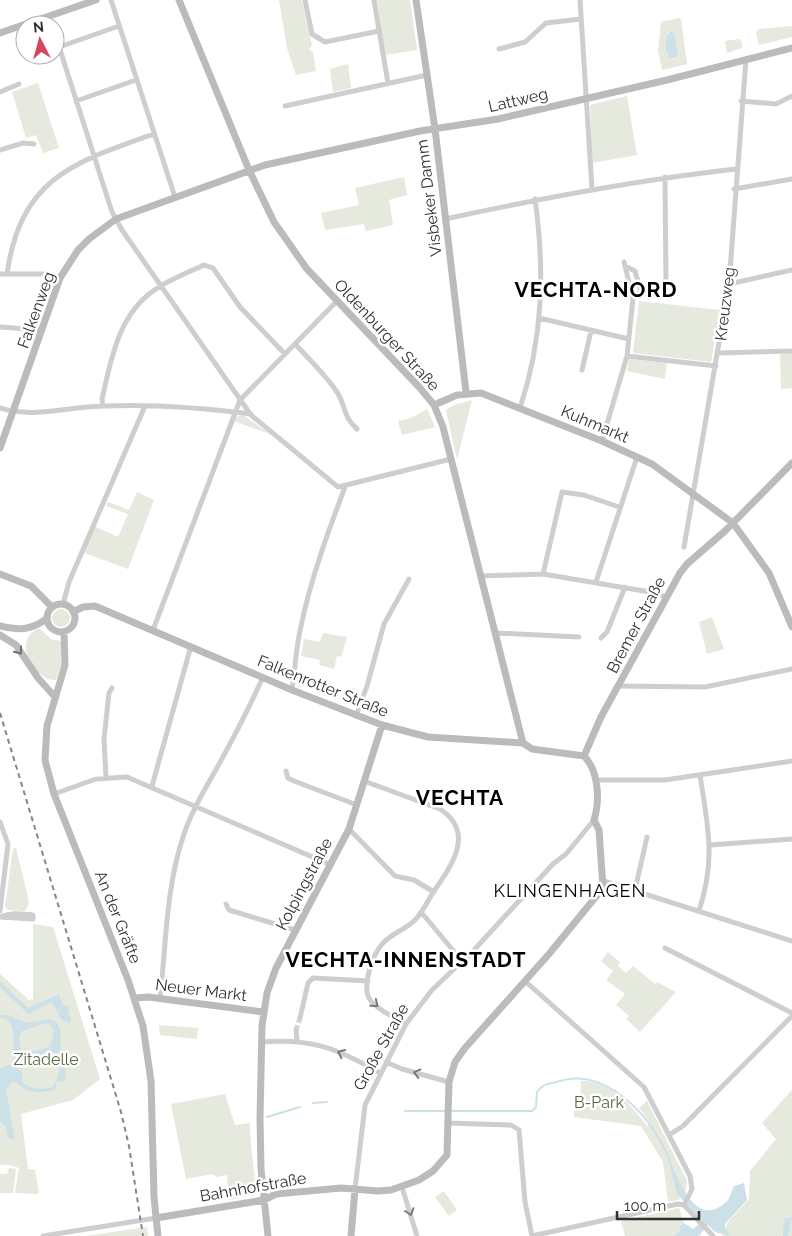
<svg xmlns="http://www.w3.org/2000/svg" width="792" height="1236" font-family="Raleway,sans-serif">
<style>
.green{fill:#e5e9de;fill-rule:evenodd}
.water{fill:#cce0e8;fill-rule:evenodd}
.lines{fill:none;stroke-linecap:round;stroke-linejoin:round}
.stream{stroke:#cce0e8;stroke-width:2}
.street-tunnel{stroke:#d6d6d6;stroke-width:5;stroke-dasharray:5 2.5;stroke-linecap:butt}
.street{stroke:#cecece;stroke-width:5}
.secondary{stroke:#bbb;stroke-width:7}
.rail{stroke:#868686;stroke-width:2;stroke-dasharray:5 4;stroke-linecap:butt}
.oneway{stroke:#6f6f6f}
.oneway2{stroke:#787878}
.labels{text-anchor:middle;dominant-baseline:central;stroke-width:5;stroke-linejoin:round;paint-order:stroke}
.street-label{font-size:16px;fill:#313131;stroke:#fff}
.park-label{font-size:16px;fill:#586942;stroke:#fff}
.neighbourhood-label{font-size:18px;letter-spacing:1px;fill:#000;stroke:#fff}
.district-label{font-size:21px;font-weight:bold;letter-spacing:1px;fill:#000;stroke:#fff}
</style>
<rect width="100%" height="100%" fill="#fff"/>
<path class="green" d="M279,0H302L312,45L309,50L313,52L316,71L296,75L287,48Z
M377,0H410L417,50L385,55Z
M679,18L681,19L687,64L662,70L658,51L661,22ZM668,32L675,36L678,57L671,59L667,56Z
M792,26V37L759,45L756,33L759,29Z
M739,39L742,42V48L727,53L725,41Z
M348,64L351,88L333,92L330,69Z
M38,83L59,148L43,153L36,135L26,138L12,92Z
M627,96L637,155L592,163L590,105Z
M404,177L407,195L389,200L393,225L366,231L364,224L325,230L321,213L359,205L355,188Z
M639,301L720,310L711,362L633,353Z
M792,353V388L781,389L780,354Z
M629,359L667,363L665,379L627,371Z
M472,400L457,460L446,410L454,405Z
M427,409L435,427L402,435L398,421L411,418Z
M243,415L270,434L233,421L238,416Z
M137,492L154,500L128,569L82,552L94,526L118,537L128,514L106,506L108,502L129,510Z
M52 618a9 9 0 1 1 18 0a9 9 0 1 1-18 0Z
M712,617L724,649L707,654L699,622Z
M39,628L51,639L61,641V666L56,680C37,682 9,642 39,628Z
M323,633L347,637L341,657L337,656L334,669L319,665L320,660L301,656L304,639L320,642Z
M16,848L28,897L29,904L25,911L8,910L5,906L13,849Z
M33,924L53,927L100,1079L73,1100L21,1114L28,1169L35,1170L39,1194L15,1193L19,1168L10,1165H0V974L29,1000L33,999Z
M608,952L620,962L618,966L626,973L633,966L655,984L657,982L676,992L640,1032L626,1019L629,1016L616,1005L625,994L606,980L613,971L601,961Z
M159,1025L198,1028L197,1039L160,1035Z
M581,1081C611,1081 630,1104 647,1126L650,1123L639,1108L647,1101L687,1181L685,1196L677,1178V1194L681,1199L668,1202L663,1162L641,1126L574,1117V1106H580Z
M792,1090V1236H722L728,1222L749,1199L750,1171L776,1139L762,1123Z
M225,1094L235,1125L250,1123C250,1145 254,1167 256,1189L253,1194L245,1197L244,1195L240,1198L229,1200L227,1175L217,1177L213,1174L186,1179L171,1104Z
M9,1168L16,1169L13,1193H0V1174H7Z
M444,1191L457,1210L449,1216L435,1197Z
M679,1208L684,1223L680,1226L679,1231L674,1236H625L621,1221Z
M147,1227L148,1236H85Z"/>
<path class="water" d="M671,31L675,36L678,55L677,57L669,59C665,52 664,36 671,31Z
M0,981L28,1008L59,994L63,1005L68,1006L71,1023L61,1019L52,1002L28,1014L0,987Z
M0,1015C11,1015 17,1019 26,1022C36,1025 52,1012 59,1027C62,1034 59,1043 61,1050C64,1062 68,1069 64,1081L56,1082L60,1068L53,1057L35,1059L25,1066L13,1058C14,1046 16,1025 5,1018H0ZM46,1023C58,1028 53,1038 49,1047L25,1053L21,1052L19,1036L22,1031Z
M10,1064L21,1070L23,1083C32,1090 42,1090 53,1087L55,1083L57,1085L54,1090C37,1094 27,1093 14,1081L6,1088L15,1140L8,1138L6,1126L0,1122V1069Z
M674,1170C683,1192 701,1228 728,1200C731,1196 731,1191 734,1186L744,1183L747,1200L725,1224V1228L730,1236L715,1232L708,1225L699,1236H674L679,1231L680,1226L684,1223L693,1229L703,1221L677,1194L671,1171Z
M792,1217L788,1236H783L784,1219Z"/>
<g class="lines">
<path class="stream" d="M313,1103L327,1102
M405,1111H532L536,1107L537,1092C543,1083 551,1084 560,1081C611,1065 663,1129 673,1172
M267,1117L300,1107"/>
<path class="street-tunnel" d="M296,1030L300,1018"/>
<path class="street" d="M111,0L175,197
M305,0L312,34L325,42L379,31
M374,0L388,83
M580,0L592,189
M49,16L52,25
M55,34L112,212L122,230L251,415L338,487L451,459
M59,47L119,26
M499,49L525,42L546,23L581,19
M0,92L19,84
M76,101L136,80
M741,101L776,104L792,96
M285,106L427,75
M0,150L23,143L34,144
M734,189L792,179
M445,219C542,198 637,180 736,169
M625,266L635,271L641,292L633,298
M0,274H43L60,278
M7,274C21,178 72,163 154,134
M729,284L792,270
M663,292L666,285L665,177
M539,318L629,339
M0,327L42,330
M295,344C309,359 325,374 337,392C346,406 343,417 357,429
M719,353L792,351
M627,356L716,366
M582,370L591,331
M103,406L102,399C111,360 118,316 153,291C168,280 187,273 204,265L213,268L240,307L285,354
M0,408C36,419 69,406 106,406C154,404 203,408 251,414
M520,408C543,339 545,271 535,199
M602,441L627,356L633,298L624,262
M684,547L729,284L746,59
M543,574L562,492L584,495L619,507
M481,576L543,574L650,592L666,597
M596,582L637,457
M63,604L69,582L145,406
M153,630L240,400L337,301
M495,633L579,637
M601,638L607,632L625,587
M618,686L705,687L792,669
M292,690C295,669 296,647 301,626C311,578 328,532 345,487
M356,716L367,686L384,624L409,579
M286,771L288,778L294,781L357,805
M106,777L104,739L109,693L112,688
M595,780H665L792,761
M364,781L440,809C477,833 450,868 432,894C427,903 422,913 415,920C406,929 393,933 384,942C373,953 360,988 371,1001C379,1011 395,1018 406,1024
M152,786L191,646
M54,794L96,779L127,777L331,865
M0,822L8,844L0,911
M349,829L395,876L414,880L434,892
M710,845L792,839
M604,881L792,941
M635,890L647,837
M226,904L229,910L295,930
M699,911C716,859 708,828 700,775
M421,912L462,961
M0,917C11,912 21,914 33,915V919L0,917
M665,948L792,1013
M525,981L644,1087L690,1176L692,1189L684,1205
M160,999C166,945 166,888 183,837C191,812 205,789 218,766C234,737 249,708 263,677
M300,1018L308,983L313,978L368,981
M296,1030L297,1041
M261,1042C311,1038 337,1048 380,1073
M386,1062L402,1069L449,1082
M447,1123L511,1125L519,1130L525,1202L532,1236
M669,1135L683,1126L792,1016
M402,1187L417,1236
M355,1189L365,1105L406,1024L432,990L474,950L553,864L566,854L594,820
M684,1205L713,1236
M43,1236L156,1218
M532,1236L678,1204L684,1205"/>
<path class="secondary" d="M179,0L249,170L274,222L307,269L420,388L434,405L443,427L523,743
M416,0L435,129L466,392
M0,33L96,0
M434,405L457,395L481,393L602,441L652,464L733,523L769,573L792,627
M0,448L60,278L78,250L89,239L116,219L265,165L420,131L498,119L667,80L792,48
M0,574L31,586L52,607
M47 618a14 14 0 1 1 28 0a14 14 0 1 1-28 0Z
M73,612L83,607L95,606L292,690L382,725L428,737L523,743L532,749L584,756C599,771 600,801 594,820L599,830L603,888L549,954L465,1048L455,1062L449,1082L447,1155L433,1171L419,1180L391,1190L378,1191L341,1188L276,1194L264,1200L156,1218
M0,626C18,630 30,631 46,619
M64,632L65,665L47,726L45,760L54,794L128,980L143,1026L151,1081L154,1197L158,1236
M0,635L16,645L38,678L55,697
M584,756L601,717L680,573L687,564L725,531L792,463
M135,998L148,997L263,1012
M268,1236L261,1169L260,1118L262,1026L267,993L276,968L349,829L382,725
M351,1236L355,1189"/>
<path class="rail" d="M0,713L121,1112L129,1146L143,1236"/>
</g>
<defs><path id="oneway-chevron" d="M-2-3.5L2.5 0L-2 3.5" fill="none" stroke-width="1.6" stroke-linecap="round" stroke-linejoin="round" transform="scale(1.25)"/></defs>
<use class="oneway" href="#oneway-chevron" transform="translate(19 651) rotate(52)"/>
<g class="oneway2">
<use href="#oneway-chevron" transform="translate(375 1004) rotate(40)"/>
<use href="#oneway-chevron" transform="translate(341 1053) rotate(-155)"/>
<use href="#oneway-chevron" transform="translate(417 1073) rotate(-165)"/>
<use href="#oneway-chevron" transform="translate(410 1212) rotate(72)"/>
</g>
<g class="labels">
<g class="street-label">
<text transform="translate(518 100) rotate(-13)">Lattweg</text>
<text transform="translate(429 198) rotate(-97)">Visbeker Damm</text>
<text transform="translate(725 304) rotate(-83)">Kreuzweg</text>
<text transform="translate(36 310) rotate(-70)">Falkenweg</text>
<text transform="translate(387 335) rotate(47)">Oldenburger Straße</text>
<text transform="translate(595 424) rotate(23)">Kuhmarkt</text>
<text transform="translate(636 625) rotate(-62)">Bremer Straße</text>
<text transform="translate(323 686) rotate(22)">Falkenrotter Straße</text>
<text transform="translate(304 884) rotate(-62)">Kolpingstraße</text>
<text transform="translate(118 917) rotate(68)">An der Gräfte</text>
<text transform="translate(201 990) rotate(7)">Neuer Markt</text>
<text transform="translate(381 1047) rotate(-61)">Große Straße</text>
<text transform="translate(253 1187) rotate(-10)">Bahnhofstraße</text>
</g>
<g class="park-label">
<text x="46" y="1059">Zitadelle</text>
<text x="599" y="1102">B-Park</text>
</g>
<g class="neighbourhood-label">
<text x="570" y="890">KLINGENHAGEN</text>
</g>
<g class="district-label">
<text x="596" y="289">VECHTA-NORD</text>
<text x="460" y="797">VECHTA</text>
<text x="406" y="959">VECHTA-INNENSTADT</text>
</g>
</g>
<g transform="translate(40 40) rotate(354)"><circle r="24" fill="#ffffff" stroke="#adadad"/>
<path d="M0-4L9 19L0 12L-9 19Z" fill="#d6455c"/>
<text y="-8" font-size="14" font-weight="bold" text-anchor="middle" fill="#313131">N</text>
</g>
<path d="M617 1211v8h82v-8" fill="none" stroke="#313131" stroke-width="2.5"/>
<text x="624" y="1211" font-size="15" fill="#313131" stroke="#ffffff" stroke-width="4" paint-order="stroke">100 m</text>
</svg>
